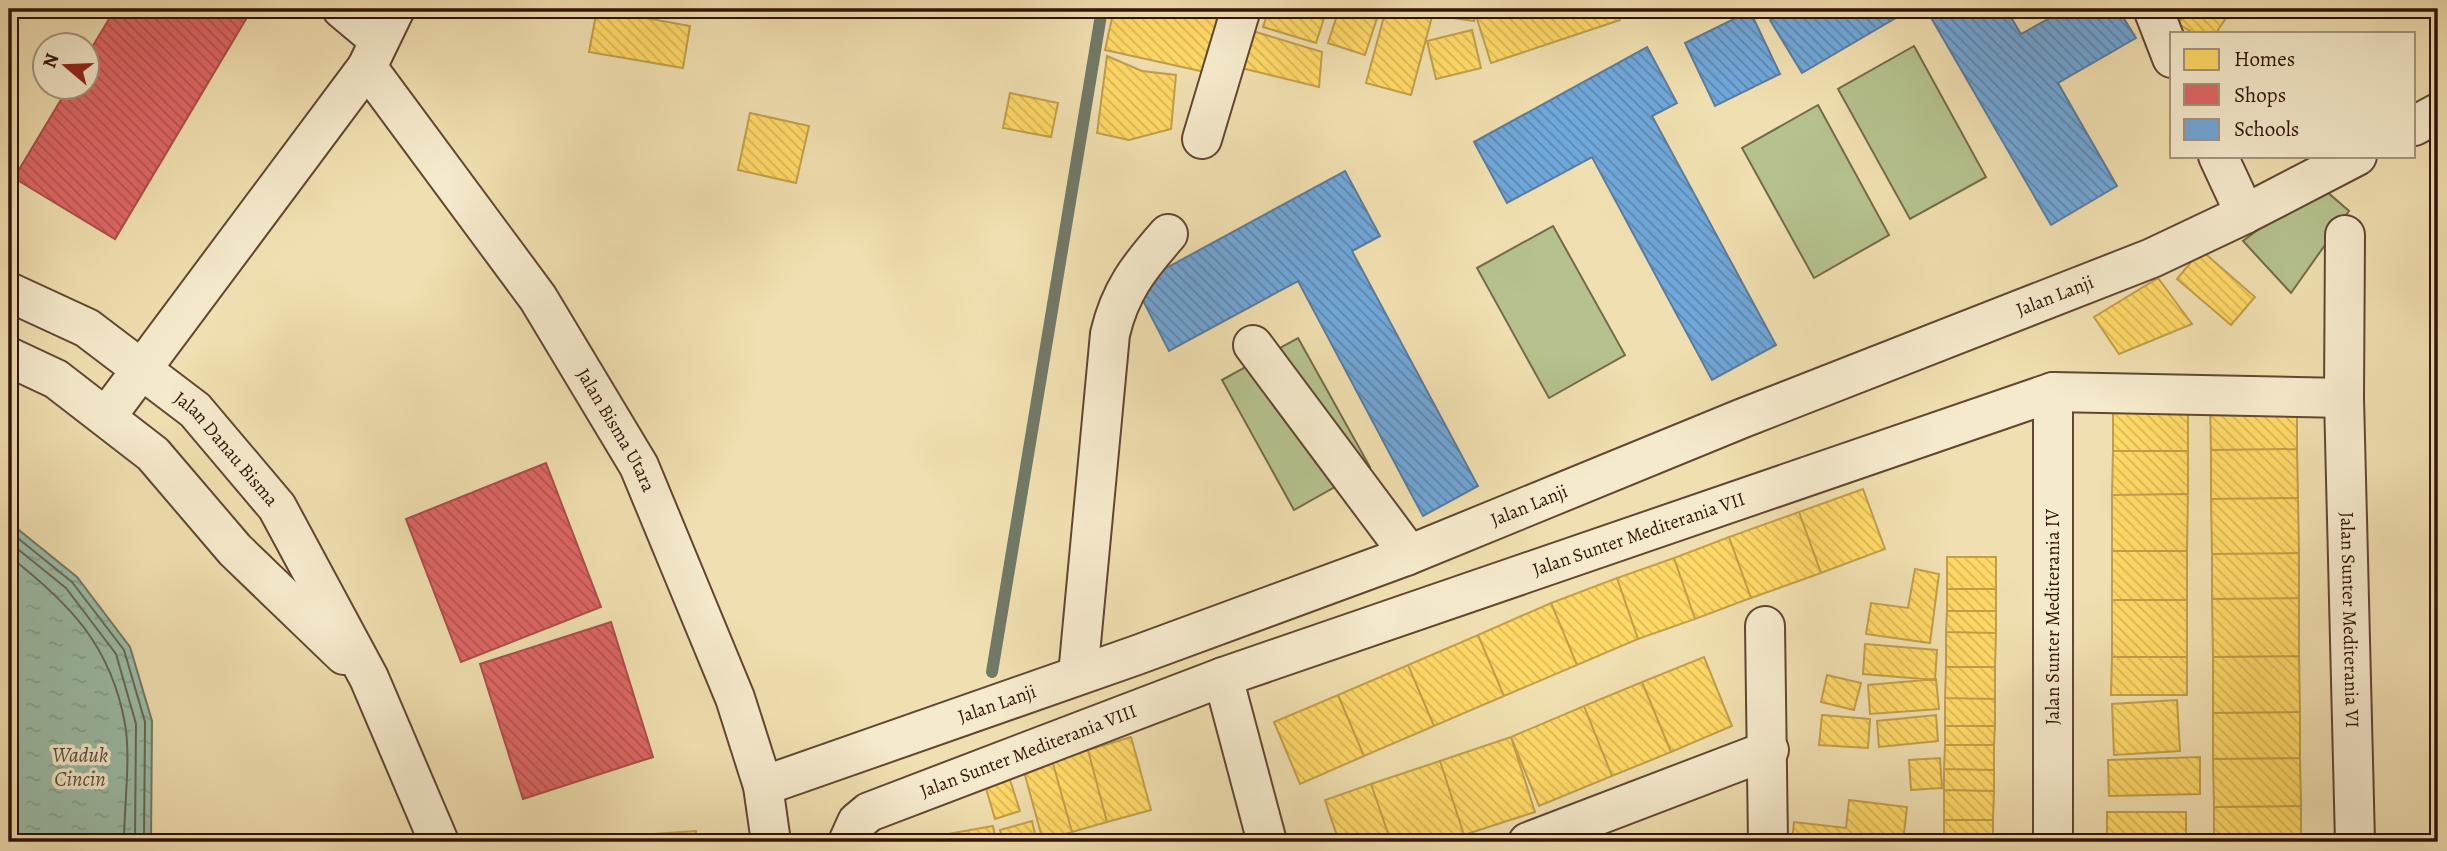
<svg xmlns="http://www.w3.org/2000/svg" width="2447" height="851" font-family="Alegreya,serif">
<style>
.grass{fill:#b5c28e;stroke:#746a4b;stroke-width:2}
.water{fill:url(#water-ripples);stroke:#717967;stroke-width:2}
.homes{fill:url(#homes-back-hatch);stroke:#c29e4a;stroke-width:2}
.shops{fill:url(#shops-back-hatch);stroke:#ac4d4a;stroke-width:2}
.schools{fill:url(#schools-back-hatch);stroke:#5d7b9c;stroke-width:2}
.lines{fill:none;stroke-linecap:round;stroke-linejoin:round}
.shore{stroke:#666858;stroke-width:2}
.stream{stroke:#717967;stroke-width:12}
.minor-casing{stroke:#624632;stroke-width:42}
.minor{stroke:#f5eacc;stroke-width:38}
.labels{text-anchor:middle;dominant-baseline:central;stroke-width:7;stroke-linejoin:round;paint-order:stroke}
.street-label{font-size:19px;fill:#321308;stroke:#f5eacc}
.water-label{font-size:21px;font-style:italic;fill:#574e40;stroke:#f5eacc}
</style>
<defs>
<pattern id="water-ripples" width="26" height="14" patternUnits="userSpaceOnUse" patternTransform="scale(1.75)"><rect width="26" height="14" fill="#9bbda7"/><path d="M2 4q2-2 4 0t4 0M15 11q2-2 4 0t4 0" fill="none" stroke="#86a28e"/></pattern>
<pattern id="homes-back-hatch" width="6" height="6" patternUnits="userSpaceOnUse" patternTransform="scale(1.75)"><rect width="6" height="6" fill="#ffd966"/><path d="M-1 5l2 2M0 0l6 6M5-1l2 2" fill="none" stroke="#dbb957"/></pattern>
<pattern id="shops-back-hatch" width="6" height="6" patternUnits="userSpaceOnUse" patternTransform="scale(1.75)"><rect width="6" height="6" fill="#e06666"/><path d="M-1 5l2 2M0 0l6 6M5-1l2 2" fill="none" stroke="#b65352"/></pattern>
<pattern id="schools-back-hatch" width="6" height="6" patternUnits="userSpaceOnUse" patternTransform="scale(1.75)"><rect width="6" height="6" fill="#6fa8dc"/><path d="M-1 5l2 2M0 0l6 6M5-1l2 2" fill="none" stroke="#5c88b0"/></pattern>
</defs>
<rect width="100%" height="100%" fill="#f0dfb0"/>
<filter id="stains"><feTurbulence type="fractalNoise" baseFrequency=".00286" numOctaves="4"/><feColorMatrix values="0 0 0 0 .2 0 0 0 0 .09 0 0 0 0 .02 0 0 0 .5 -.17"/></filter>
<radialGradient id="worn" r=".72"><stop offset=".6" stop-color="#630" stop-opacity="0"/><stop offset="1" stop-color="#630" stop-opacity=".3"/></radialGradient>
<path class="grass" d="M1914,46L1986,177L1910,219L1838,89Z
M1818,105L1889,235L1814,278L1742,148Z
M2318,184L2349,211L2291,293L2243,241Z
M1553,226L1625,355L1549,398L1477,268Z
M1298,338L1370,467L1294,510L1222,380Z"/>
<path class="water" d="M9,522L77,577L130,647L152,721L151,842H9Z"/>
<path class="homes" d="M597,9L690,26L683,68L589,52Z
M1114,9H1195L1218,14L1205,72L1105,50Z
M1269,9H1327L1316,43L1263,27Z
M1339,9H1380L1365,55L1328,43Z
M1386,9H1434L1411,95L1366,83Z
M1447,9H1476L1474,21L1446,17Z
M1497,9H1617L1620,20L1491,63L1476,16Z
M2188,9H2232L2216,33H2194L2178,24Z
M1472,30L1481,68L1436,79L1427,41Z
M1256,32L1322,52L1319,87L1233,66L1246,36Z
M1107,56L1142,71L1176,75L1171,129L1129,140L1097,133Z
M1010,93L1058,103L1051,137L1003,128Z
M750,113L809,126L796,183L738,170Z
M2201,250L2255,297L2231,325L2177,279Z
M2158,278L2192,324L2119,354L2094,317Z
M2113,399H2188V451H2113Z
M2297,400V449L2211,450L2210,402Z
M2297,449L2298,498L2211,499V450Z
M2113,451H2188V494L2112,495Z
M1863,489L1885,549L1821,573L1799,512Z
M2188,494L2187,551H2112V495Z
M2298,498L2299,553L2212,554L2211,499Z
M1799,512L1821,573L1751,598L1729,537Z
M1729,537L1751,598L1695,619L1674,558Z
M2112,551H2187V600H2112Z
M2299,553V598L2212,599V554Z
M1947,557H1996V589H1947Z
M1674,558L1695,619L1638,639L1617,578Z
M1915,569L1939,574L1930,643L1866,634L1871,603L1908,608Z
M1617,578L1638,639L1577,665L1551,603Z
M1947,589H1996V611H1947Z
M2299,598V656L2213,657L2212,599Z
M2112,600H2187V657H2112Z
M1551,603L1577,665L1504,696L1478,635Z
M1947,611H1996V633L1946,632Z
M1946,632L1996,633L1995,667H1946Z
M1478,635L1504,696L1434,726L1408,665Z
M1865,644L1937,650L1935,680L1863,674Z
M2299,656L2300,712L2213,713V657Z
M1704,657L1732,726L1671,752L1642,682Z
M2112,657H2187V695H2111Z
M1408,665L1434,726L1364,756L1338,695Z
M1946,667H1995V699L1945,698Z
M1827,675L1861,683L1854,710L1821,702Z
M1936,679L1939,709L1870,714L1868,685Z
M1642,682L1671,752L1612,776L1584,706Z
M1338,695L1364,756L1300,784L1274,722Z
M1945,698L1995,699V726H1945Z
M2177,700L2180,751L2114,755L2112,704Z
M1584,706L1612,776L1539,806L1511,737Z
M2300,712V758L2213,759V713Z
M1822,715L1870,719L1868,748L1819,745Z
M1936,715L1938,741L1879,747L1877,721Z
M1945,726H1995L1994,745H1945Z
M1131,737L1151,810L1107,822L1088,750Z
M1511,737L1535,812L1464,835L1440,761Z
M1945,745H1994V770L1944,769Z
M1088,750L1107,822L1072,832L1052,760Z
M2200,757V794L2109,796L2108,760Z
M1940,758L1942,788L1911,790L1909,760Z
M2300,758L2301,806L2214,807L2213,759Z
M1052,760L1072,832L1043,841L1023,768Z
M1440,761L1464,835L1443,842H1391L1371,784Z
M1944,769L1994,770V791L1944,790Z
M1009,777L1020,811L995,819L985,785Z
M1371,784L1391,842H1339L1325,800Z
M1944,790L1994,791L1993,820H1944Z
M1849,800L1907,807L1903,842H1792L1794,822L1846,828Z
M2301,806V842H2214V807Z
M2107,812H2186V842H2107Z
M1944,820H1993V842H1944Z
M1032,821L1037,842H1003L1000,830Z
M993,826L996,842H914V840Z
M696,831V842H552V841Z"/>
<path class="shops" d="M115,9H252L115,239L14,178L68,88H88V54Z
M546,463L601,607L461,662L406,519Z
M611,622L653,757L523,799L480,664Z"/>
<path class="schools" d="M1789,9H1911L1802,73L1770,20Z
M1926,9H2006L2021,34L2066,9H2118L2136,38L2058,83L2117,186L2051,225Z
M1750,11L1780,74L1715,106L1685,43Z
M1647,47L1677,103L1652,116L1776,345L1712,380L1592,157L1507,203L1474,142Z
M1345,171L1380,236L1352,251L1478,486L1423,516L1298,281L1169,351L1135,285Z"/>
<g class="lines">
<path class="shore" d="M9,531L72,582L124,650L145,722L144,842
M9,542L66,588L116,654L136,724L135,842
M9,556C69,603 111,645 125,724C131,757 124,807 124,842"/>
<path class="stream" d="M992,672L1102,9"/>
<defs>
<g id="minor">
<path d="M342,9L379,40"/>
<path d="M2153,9L2172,58"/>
<path id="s1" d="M367,67L538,298L639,466L735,698L763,786L771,842"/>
<path d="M2414,126L2438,113"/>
<path d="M1202,139L1241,9"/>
<path d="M2218,156L2245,214"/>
<path id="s2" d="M2345,235L2344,398L2355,842"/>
<path id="s3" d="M9,292L87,328L195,410L277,507L369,678L439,842"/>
<path d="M1253,345L1400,542L1406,556"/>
<path d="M9,357L56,379L153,454L235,550L344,655"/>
<path d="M2053,392V842"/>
<path d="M106,417L367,67L395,9"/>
<path d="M1765,626L1768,842"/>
<path d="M1078,675L1110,334C1120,291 1139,267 1168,234"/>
<path d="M1223,677L1267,842"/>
<path id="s4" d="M763,786L1137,655L1406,556L1743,418L2152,258L2245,214L2357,156"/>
<path id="s5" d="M848,842L857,822L869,812L1223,677L2053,392L2344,398"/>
<path d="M1528,842L1769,750"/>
</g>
</defs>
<use href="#minor" class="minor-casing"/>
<use href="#minor" class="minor"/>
</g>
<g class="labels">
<g class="street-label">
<text stroke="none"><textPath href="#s4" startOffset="1382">Jalan Lanji</textPath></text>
<text stroke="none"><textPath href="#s1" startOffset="441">Jalan Bisma Utara</textPath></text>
<text stroke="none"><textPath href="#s3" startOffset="271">Jalan Danau Bisma</textPath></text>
<text stroke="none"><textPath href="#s4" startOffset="816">Jalan Lanji</textPath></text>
<text stroke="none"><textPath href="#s5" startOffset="856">Jalan Sunter Mediterania VII</textPath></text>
<text transform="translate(2053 617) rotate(-90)">Jalan Sunter Mediterania IV</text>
<text stroke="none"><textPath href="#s2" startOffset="385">Jalan Sunter Mediterania VI</textPath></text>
<text stroke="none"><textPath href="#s4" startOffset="248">Jalan Lanji</textPath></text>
<text stroke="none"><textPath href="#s5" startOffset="208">Jalan Sunter Mediterania VIII</textPath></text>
</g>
<g class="water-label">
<text x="80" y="755">Waduk<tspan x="80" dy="24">Cincin</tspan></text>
</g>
</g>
<rect width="2447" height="851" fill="none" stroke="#f0dfb0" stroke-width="35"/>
<rect x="10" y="10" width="2426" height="830" fill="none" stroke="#321308" stroke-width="3.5"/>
<rect x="18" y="18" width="2412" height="816" fill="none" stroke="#321308" stroke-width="2"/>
<rect x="2170" y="32" width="245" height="126" fill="#f5eacc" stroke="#a7947e" stroke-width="2"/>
<rect x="2184" y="49" width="35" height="21" fill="#ffd966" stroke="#a7947e" stroke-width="2"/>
<text x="2234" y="66" font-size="21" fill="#321308">Homes</text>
<rect x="2184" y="84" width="35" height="21" fill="#e06666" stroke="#a7947e" stroke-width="2"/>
<text x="2234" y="102" font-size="21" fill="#321308">Shops</text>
<rect x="2184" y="119" width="35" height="21" fill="#6fa8dc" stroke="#a7947e" stroke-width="2"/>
<text x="2234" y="136" font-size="21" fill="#321308">Schools</text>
<g transform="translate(66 66) rotate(289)"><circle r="33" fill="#f5eacc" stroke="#a7947e" stroke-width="2"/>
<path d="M0-5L12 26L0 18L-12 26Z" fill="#8f2418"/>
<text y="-10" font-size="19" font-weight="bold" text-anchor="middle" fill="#321308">N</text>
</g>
<rect width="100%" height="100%" filter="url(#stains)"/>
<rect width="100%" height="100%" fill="url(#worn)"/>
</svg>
